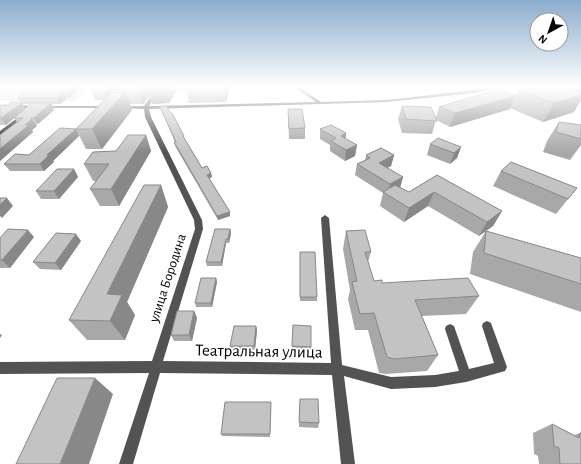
<svg xmlns="http://www.w3.org/2000/svg" width="581" height="464" font-family="'Alegreya Sans',sans-serif">
<style>
.green{fill:#dadada}
.lines{fill:none;stroke-linecap:round;stroke-linejoin:round}
.street{fill:#535353;fill-rule:evenodd}
.secondary{fill:#202020;fill-rule:evenodd}
.wall{fill:#a8a8a8;fill-rule:evenodd}
.shaded-wall{fill:#888}
.building{fill:#c3c3c3;stroke:#888}
.labels{text-anchor:middle;dominant-baseline:central;stroke-width:3.5;stroke-linejoin:round;paint-order:stroke}
.street-label{font-size:14px;fill:#000;stroke:#fff}
.near-street-label{font-size:17px;fill:#000;stroke:#fff}
</style>
<rect width="100%" height="100%" fill="#fff"/>
<path class="green" d="M0,87H89L74,101H0Z"/>
<g class="lines">
<path class="street" d="M157,87H161L149,106L316,102L294,87H299L321,102L387,100L499,87L475,93L387,102L149,109L151,117L202,220L203,229L163,361L331,363L321,218L325,215L329,218L342,365L391,377L435,375L459,371L445,329L446,326L450,324L454,326L455,329L469,369L494,363L482,326L483,323L487,321L491,323L492,326L507,367L505,371L466,382L435,387L391,389L344,376L355,464H341L332,375L160,373L133,464H119L149,373L0,374V362L152,361L195,229L194,220L145,117L144,109L120,108L118,107L120,106H144Z
M40,106H108L110,107L108,108H42L40,107Z"/>
<path class="secondary" d="M0,105L35,106L37,107L35,108L0,107Z
M25,112L28,114L27,115L0,136V131Z"/>
</g>
<path class="wall" d="M32,87H81V88L69,98H67L60,104H52L54,110L38,124H36L37,126L32,130L33,132L0,161V135L17,122L14,118L6,125H0V106L21,103L18,98ZM23,104H31L25,109Z
M94,87H230L226,102L189,103L187,90H177L169,103L152,104L149,96L143,104H130L132,110L102,149H86L76,129L104,100H95L91,90ZM117,89L118,92H115Z
M519,90L580,102L574,112L543,122L510,108Z
M516,96L510,109L450,127L436,120L432,134L402,133L398,119L402,106L436,118L439,107Z
M160,107L185,140L202,168L211,173L212,177L209,178L230,212V216L218,220L175,146L174,142H175Z
M288,109L305,128V139H289Z
M559,122L581,125V145L570,160L543,152L547,141Z
M76,129L79,136L53,161L54,162L44,171H10L4,164L29,155Z
M320,129L346,133V139L357,145L355,156L345,161L330,151V145L320,139Z
M146,135L151,151L119,206H100L90,189L96,181H93L84,164L116,151Z
M430,144L461,147L457,158L450,164L427,155Z
M366,155H394L391,166L387,168L403,177L400,187L409,192L437,175L502,211L493,226L486,231L581,258V312L470,274L473,252L486,231L479,236L428,206L404,222L380,206L383,193L355,175L357,164L365,161Z
M74,169L78,177L59,199H41L36,191Z
M501,171L577,188L556,214L493,186Z
M161,185L168,207L127,302L135,315L125,340H87L69,320Z
M230,229L231,233L229,243H226L222,266H207L206,262Z
M346,231L371,252L368,262L374,281L382,283L479,296L466,314L422,316L438,355L427,371L386,374L379,373L368,330H355L348,299L350,290L343,249Z
M34,237L10,268H0V238Z
M81,241L61,270L40,269L33,262Z
M300,252L317,297V301H300Z
M216,278L217,282L212,307H196L195,303Z
M194,311L197,318L192,341H174L171,335Z
M293,325L311,347V350L292,349Z
M256,326L257,330L255,350L231,349L230,346Z
M271,405L270,437L222,436L221,434Z
M299,405L319,423L318,428L299,427Z
M552,424L574,435L580,433L581,464H539L538,456L534,454L533,433Z"/>
<path class="shaded-wall" d="M72,87H81V88L69,98L66,92Z
M107,87H116L117,89L107,100L104,90Z
M138,87H176L177,90L169,103L152,104L149,96L143,104Z
M224,87H230L226,102Z
M581,88V102H580L574,112L543,122L554,103L574,90Z
M63,92L67,98L60,104L57,98Z
M125,92L132,110L102,149L92,129Z
M516,96L510,109L450,127L455,113Z
M22,103L26,109L6,125L1,118Z
M51,103L54,110L38,124L34,118Z
M32,119L37,126L32,130L33,132L0,161V149Z
M76,129L79,136L53,161L54,162L44,171L40,164L47,155Z
M346,133L345,144L339,146L341,136Z
M146,135L151,151L119,206L111,189Z
M357,145L355,156L345,161L346,150Z
M461,147L457,158L450,164L454,153Z
M394,155L391,166L376,174L379,163Z
M74,169L78,177L59,199L54,191Z
M211,173L212,177L208,179L207,175Z
M403,177L400,188L388,194L390,184Z
M161,185L168,207L127,302L135,315L125,340L110,321L107,294Z
M434,192L428,206L404,222L409,208Z
M7,198L13,206L2,218L0,216V205Z
M502,211L493,226L479,236L487,222Z
M230,212V216L218,220L217,216Z
M230,229L231,233L229,243L228,239Z
M28,230L34,237L10,268L2,260Z
M76,234L81,241L61,270L55,263Z
M226,239V243L222,266L221,262Z
M216,278L217,282L212,307L211,303Z
M194,311L197,318L192,341L189,335Z
M256,326L257,330L255,350L254,346Z
M0,334L2,335L0,338Z
M95,378L113,394L89,464H60Z"/>
<path class="building" d="M32,87H72L66,92H63L57,98H18Z
M94,87H107L104,90H91Z
M529,87H581L574,90L581,92V95L554,103L519,90Z
M498,89L516,96L455,113L439,107Z
M112,92H125L92,129H76Z
M11,102L22,103L1,118H0V106L1,105H8Z
M32,103H51L34,118H31L32,119L25,125H29L0,149V135L23,118H14Z
M166,106L171,113H172L184,136H183L202,168L207,166L211,173L207,175L230,212L217,216L174,142H176L160,107Z
M402,106L431,107L437,121L406,119Z
M288,109H302L305,128L289,129Z
M559,122L581,125V139L556,132Z
M331,125L346,133L341,136L357,145L346,150L331,141L336,138L320,129Z
M60,128L76,129L47,155H49L40,164H4L15,154L29,155Z
M128,135H146L111,189H90L109,164H84L93,152L116,151Z
M438,138L461,147L454,153L430,144Z
M381,148L394,155L379,163L403,177L390,184L357,164L370,158L366,155Z
M511,162L577,188L568,199L501,171Z
M57,169H74L54,191H36Z
M437,175L502,211L487,222L434,192L409,208L383,192L395,185L409,192Z
M144,185H161L107,294L122,295L110,321L69,320Z
M0,198H7L0,205Z
M8,229L28,230L2,260H0V238Z
M215,229H230L228,239H226L221,262H206Z
M365,230L371,252H365L374,281L382,280V283L468,278L479,296L415,300L438,355L394,359L387,357L374,313L360,314L352,282L357,281L346,231Z
M486,231L581,258V284L484,253Z
M56,233L76,234L55,263L33,262Z
M300,252H315L317,297H300Z
M201,278H216L211,303H195Z
M177,311H194L189,335H171Z
M293,325L311,326V347L292,346Z
M234,326H256L254,346H230Z
M57,378H95L60,464H16Z
M300,399H318L319,423L299,422Z
M225,402H271L270,434H221Z
M552,424L579,438L580,433H581V464H560L559,448L554,446Z"/>
<linearGradient id="sky" x2="0" y2="1"><stop stop-color="#8baccc"/><stop offset="0.57" stop-color="#fff"/><stop offset="1" stop-color="#fff" stop-opacity="0"/></linearGradient>
<rect width="581" height="152" fill="url(#sky)"/>
<g class="labels">
<g class="street-label">
<text transform="translate(168 278) rotate(-72)">улица Бородина</text>
</g>
<g class="near-street-label">
<text transform="translate(259 351) rotate(1)">Театральная улица</text>
</g>
</g>
<g transform="translate(549 32) rotate(220)"><circle r="19" fill="#ffffff" stroke="#999999"/>
<path d="M0-3L7 15L0 10L-7 15Z" fill="#000000"/>
<text y="-6" font-size="11" font-weight="bold" text-anchor="middle" fill="#000000">N</text>
</g>
</svg>
